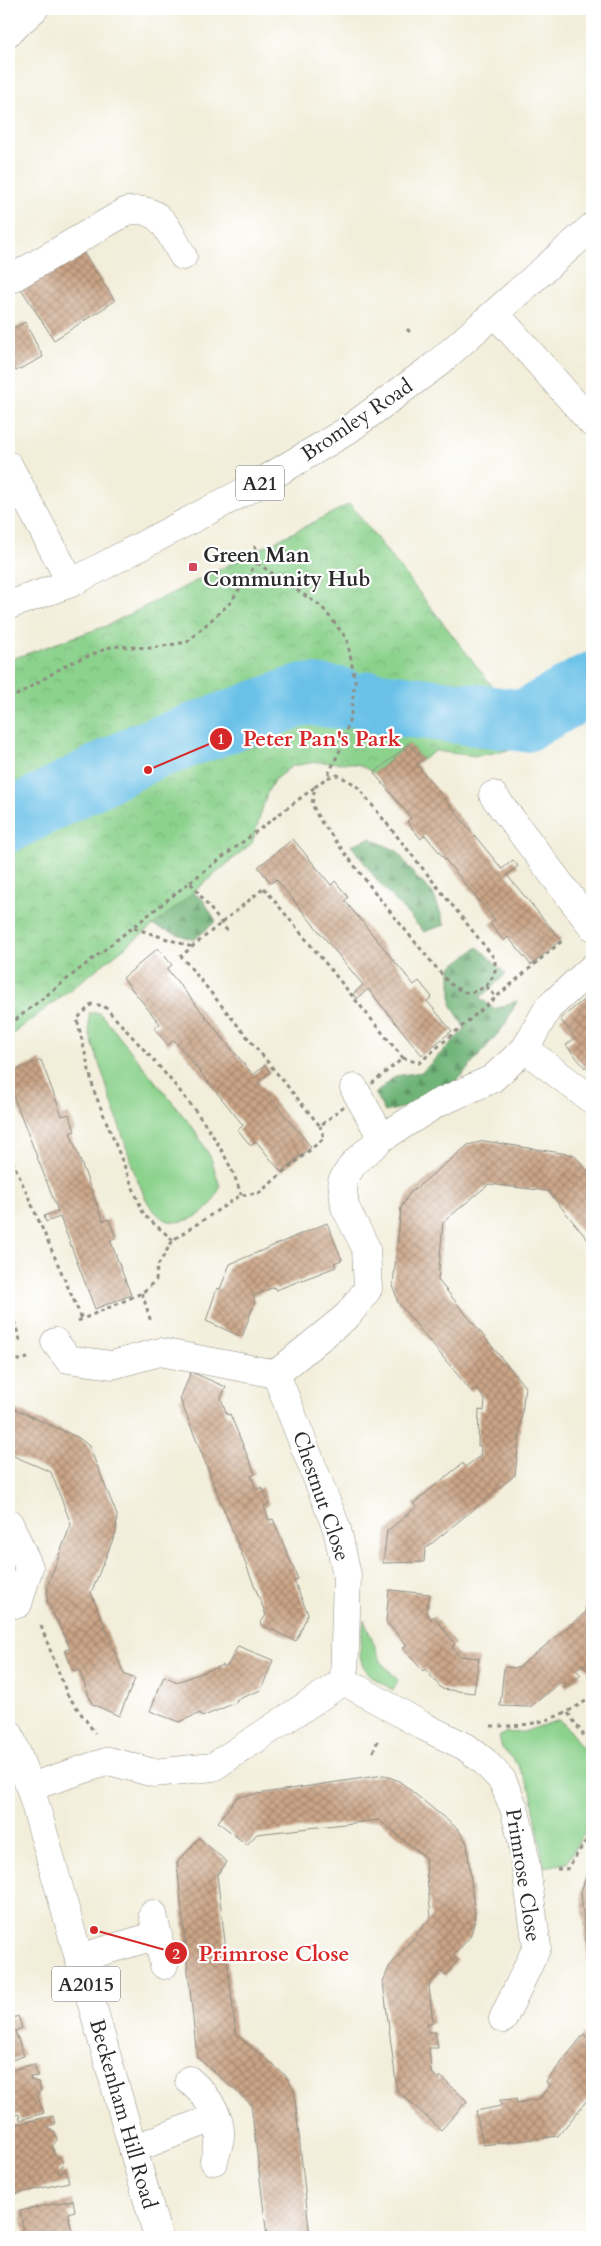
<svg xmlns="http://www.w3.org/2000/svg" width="601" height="2246" font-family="Cardo,serif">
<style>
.green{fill:#8bd28c;stroke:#5b7e5c}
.forest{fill:url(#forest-firs);stroke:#4e7052}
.park{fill:url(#park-crowns);stroke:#5b7e5c}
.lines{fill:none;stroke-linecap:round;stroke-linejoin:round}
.river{stroke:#6bc1e8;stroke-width:62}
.building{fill:url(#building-cross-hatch)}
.minor-casing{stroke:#8e8c82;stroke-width:29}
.major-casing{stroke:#8e8c82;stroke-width:29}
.path{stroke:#8e8c82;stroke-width:3;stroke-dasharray:4 4;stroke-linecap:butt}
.minor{stroke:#fff;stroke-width:28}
.major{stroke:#fff;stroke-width:28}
.poi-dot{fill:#d1495b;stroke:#fff;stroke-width:2}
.labels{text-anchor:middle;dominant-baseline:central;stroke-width:4.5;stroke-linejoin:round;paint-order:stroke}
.shield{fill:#fff;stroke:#6b6b6b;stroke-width:1}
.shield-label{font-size:20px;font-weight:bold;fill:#2b2b2b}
.street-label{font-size:21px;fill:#2b2b2b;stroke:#fff}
.poi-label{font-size:21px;font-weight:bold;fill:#2b2b2b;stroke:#fff;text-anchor:start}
.leader{fill:none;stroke:#d62828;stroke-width:2}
.callout-dot{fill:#d62828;stroke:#fff;stroke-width:2}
.mark-label{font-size:15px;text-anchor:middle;font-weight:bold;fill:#fff}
.callout-label{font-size:22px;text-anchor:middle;font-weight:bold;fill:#d62828;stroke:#fff;stroke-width:4.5;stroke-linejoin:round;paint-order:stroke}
</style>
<defs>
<pattern id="forest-firs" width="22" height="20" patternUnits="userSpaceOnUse" patternTransform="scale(1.25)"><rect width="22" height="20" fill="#70b478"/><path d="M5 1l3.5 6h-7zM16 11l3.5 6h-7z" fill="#5c9363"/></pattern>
<pattern id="park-crowns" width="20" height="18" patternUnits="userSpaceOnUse" patternTransform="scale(1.25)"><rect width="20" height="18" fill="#8bd28c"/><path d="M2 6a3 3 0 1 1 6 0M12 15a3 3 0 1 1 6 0" fill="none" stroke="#78b479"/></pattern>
<pattern id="building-cross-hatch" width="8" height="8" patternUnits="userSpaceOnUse" patternTransform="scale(1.25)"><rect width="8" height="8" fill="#caa486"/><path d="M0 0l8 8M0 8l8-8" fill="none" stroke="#a4866e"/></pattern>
</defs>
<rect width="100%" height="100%" fill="#fff"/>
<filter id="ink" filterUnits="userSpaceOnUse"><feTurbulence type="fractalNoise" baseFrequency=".02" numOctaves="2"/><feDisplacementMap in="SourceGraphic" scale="10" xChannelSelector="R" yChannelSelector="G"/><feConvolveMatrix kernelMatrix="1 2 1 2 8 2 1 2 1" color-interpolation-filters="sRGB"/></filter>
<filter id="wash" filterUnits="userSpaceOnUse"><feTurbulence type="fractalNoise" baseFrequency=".0096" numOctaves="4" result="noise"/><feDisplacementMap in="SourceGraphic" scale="20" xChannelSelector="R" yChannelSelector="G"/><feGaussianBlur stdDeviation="1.12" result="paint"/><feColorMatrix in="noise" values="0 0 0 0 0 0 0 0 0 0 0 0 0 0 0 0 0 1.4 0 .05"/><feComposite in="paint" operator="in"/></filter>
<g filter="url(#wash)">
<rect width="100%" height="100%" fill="#f2eeda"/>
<path class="green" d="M89,1013H100L194,1129L211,1158L220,1187C217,1193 214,1202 209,1207C196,1220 172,1229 157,1214C146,1204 141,1187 135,1174L89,1032Z
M364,1620L382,1663L398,1680L393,1690C354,1668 358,1661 364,1620Z
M559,1720L564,1724L592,1760V1824L580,1839L567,1863L544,1867L531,1791L518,1765L502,1748L499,1737L505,1733L523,1732Z"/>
<path class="forest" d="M370,838L397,851L415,876L433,893L445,925L424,932L380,884L351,845Z
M190,890L203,900L216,921L194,940L149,924Z
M478,947L506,974L480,998L495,1009L517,1001L505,1025L459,1079L417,1104L385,1112L375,1094L395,1076L422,1072L465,1029L451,1004V967Z"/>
<path class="park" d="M350,504L529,733L509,750L476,756L435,751L422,760L409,744L374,773L360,765L349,763L317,762L292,766L274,780L267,793L252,843L164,917L9,1037V660L106,626Z"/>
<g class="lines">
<path class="river" d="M371,702L525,721L592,683
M9,821L145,752L304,694L340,698"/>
</g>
<g id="blocks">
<path class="building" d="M79,246L115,301L54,340L18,284Z
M25,322L43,357L16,371L9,358V331Z
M409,744L422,760L416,764L502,869L513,860L518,866L507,875L561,940L531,965L508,937L504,941L490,924L495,920L425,835L421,839L407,822L411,818L374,773Z
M293,839L331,885L335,881L348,897L345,901L414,985L419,981L432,997L427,1001L452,1031L422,1055L368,989L357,999L353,994L363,985L276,879L271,883L258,867Z
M158,948L172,965L167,969L253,1075L265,1065L270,1072L258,1082L311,1147L281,1172L256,1141L251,1146L238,1130L243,1125L174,1040L168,1045L154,1028L160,1024L123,978Z
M591,994L592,1066L590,1063L585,1068L566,1045L575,1038L560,1019Z
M41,1060L62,1116L69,1114L75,1131L70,1133L103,1221L109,1219L116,1238L110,1240L131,1295L95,1309L60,1217L46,1222L44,1216L58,1211L13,1095L9,1097V1073Z
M484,1141L574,1155L592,1176V1245L548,1191L489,1184L443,1222L438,1280L525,1387L515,1475L425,1549L424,1562L383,1563L387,1531L416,1507L413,1504L438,1483L463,1463L465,1467L480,1456L481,1446H478L479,1410L484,1411L485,1400L476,1388L471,1391L398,1303L393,1285L401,1208L409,1194L468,1145Z
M327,1223L342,1260L334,1263L336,1267L276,1290L274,1287L253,1296L255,1301L242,1337L206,1321L217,1288L220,1289L230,1264Z
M191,1372L226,1387L221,1398L227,1415L230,1414L255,1474L251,1476L256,1490L262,1487L269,1504L264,1506L269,1520L273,1519L298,1579L294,1581L308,1614L296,1641L260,1624L266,1615L180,1399Z
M9,1392L15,1409L79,1438L89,1446L117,1515L116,1532L91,1593L124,1674L135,1679L119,1716L92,1704L79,1669L73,1671L65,1650L70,1648L47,1601L48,1584L71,1524L51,1472L9,1454Z
M591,1553L592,1670L590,1673L583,1664L576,1670L581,1675L566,1688L562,1681L530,1707L500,1706L504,1667L518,1668L585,1613Z
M389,1590L430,1594L426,1612L431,1619L434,1616L455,1644L452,1647L459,1656L479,1658L474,1693L442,1689L425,1669L423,1671L403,1648L407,1645L386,1622Z
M238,1646L273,1660L261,1690L236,1700L237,1702L202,1717L200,1713L179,1722L150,1711L164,1676L177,1682L223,1665L224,1667L228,1665Z
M384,1775L399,1781L458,1829L467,1843L475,1920L470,1937L453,1956L458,1960L445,1976L440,1971L429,1986L433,2023H427L428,2032H435L438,2048H429L431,2072L439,2080L440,2076L467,2101L441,2130L397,2090L383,1982L389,1967L431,1917L425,1857L379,1820L257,1834L247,1845L218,1822L237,1797Z
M199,1838L227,1862L217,1875L236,2034L285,2075L294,2090L310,2237H267L251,2104L197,2057L177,1863Z
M592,1868V1996H591L581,1892L586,1876Z
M9,2013L11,2019L18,2016L22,2028L15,2031L24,2056L9,2061Z
M592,2032V2094L558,2136L483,2145L476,2111L501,2106L500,2100L516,2099L517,2103L539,2099L550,2085L546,2082L584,2034L588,2038Z
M34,2064L38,2076L30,2077L31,2080L38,2082L41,2091L37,2095L44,2113L20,2120L19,2114L9,2117V2071Z
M53,2116L55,2124L48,2126L49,2129L55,2133L57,2140L52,2146L55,2156L62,2160L63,2166L58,2170V2173L66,2171L69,2182L15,2194V2192L9,2193V2126Z
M73,2200L75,2211L68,2213L73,2237H25L20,2211Z"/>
</g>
</g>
<g filter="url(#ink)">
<use href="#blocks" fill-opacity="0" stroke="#8e8c82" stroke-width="1"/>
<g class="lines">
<defs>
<path id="minor" d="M9,32L34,9
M9,280L127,211C162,205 167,230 183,256
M495,313L592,423
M9,466L71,583
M493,795L592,926
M525,1049L548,1008L592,968
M354,1088L382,1138
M55,1342L68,1359L112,1365L160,1352L276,1374
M9,1523L29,1567L18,1604
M344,1681L347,1575L337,1529L276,1374L348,1315L368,1289L366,1248L345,1207L342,1181L354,1163L382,1138L436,1104L492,1079L525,1049L592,1100
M344,1681L425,1727L466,1747L484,1761L502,1780L514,1808L522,1840L537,1947L503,2019
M30,1787L109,1761L154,1773L213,1767L344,1681
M153,1914L164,1965
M79,1958L158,1935
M189,2080C205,2094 222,2114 220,2137C219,2145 216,2153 214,2161
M133,2149L216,2117"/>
<path id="major" d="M9,605L71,583L253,487L345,432L437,364L592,227
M9,1733L30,1787L46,1842L158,2237"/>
</defs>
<use href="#minor" class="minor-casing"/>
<use href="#major" class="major-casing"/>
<path class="path" d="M407,329L412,334
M257,563L322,607L347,639L355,681L351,714L342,746L327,777
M9,700L68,664L113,646L151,648L187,642L231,602L256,563L255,545
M190,882L315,787
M264,888L403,1058L320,1126L181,956Z
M134,928L192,947
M486,986L495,974V959L356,785L338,775L326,778L315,787L312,804L319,819L383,903L448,982C464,994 468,996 486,986L496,997
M9,1025L190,882L229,933
M403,1058L419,1063L563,940
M9,1153L82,1319
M173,1240L144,1215L94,1091L77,1019L92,1004L104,1006C151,1058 222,1128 241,1195
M142,1293L151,1322
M9,1306L20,1340L24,1339
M78,1321L142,1293L156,1280L157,1267L173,1240L241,1195L259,1193L324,1138L320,1126
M9,1362L28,1358
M41,1626L67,1694L95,1733
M568,1713L592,1747
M491,1726C533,1727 557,1720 592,1697
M373,1752L379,1738
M557,1869H567L592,1832"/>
<use href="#minor" class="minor"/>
<use href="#major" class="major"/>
</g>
</g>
<rect class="poi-dot" x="188" y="562" width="10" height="10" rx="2.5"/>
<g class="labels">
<g class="shield">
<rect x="236" y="465.5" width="48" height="35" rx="4"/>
<rect x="52" y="1966.5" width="68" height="35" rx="4"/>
</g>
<g class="shield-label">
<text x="260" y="483">A21</text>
<text x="86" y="1984">A2015</text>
</g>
<g class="street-label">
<text transform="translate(357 420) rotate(-34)">Bromley Road</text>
<text transform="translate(321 1496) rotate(71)">Chestnut Close</text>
<text transform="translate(523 1875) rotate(81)">Primrose Close</text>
<text transform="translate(123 2114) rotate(74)">Beckenham Hill Road</text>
</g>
<g class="poi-label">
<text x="203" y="555">Green Man<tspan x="203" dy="24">Community Hub</tspan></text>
</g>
</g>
<path class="leader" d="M148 770L221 739M94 1930L176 1953"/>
<g class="callout-dot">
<circle cx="148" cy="770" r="5"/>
<circle cx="94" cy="1930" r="5"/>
<circle cx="221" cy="739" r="12"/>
<circle cx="176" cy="1953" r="12"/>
</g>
<g class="mark-label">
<text x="221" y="744">1</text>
<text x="176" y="1959">2</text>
</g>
<g class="callout-label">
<text x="322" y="746">Peter Pan's Park</text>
<text x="274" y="1961">Primrose Close</text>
</g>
<rect width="601" height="2246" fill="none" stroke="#fff" stroke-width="30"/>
</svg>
